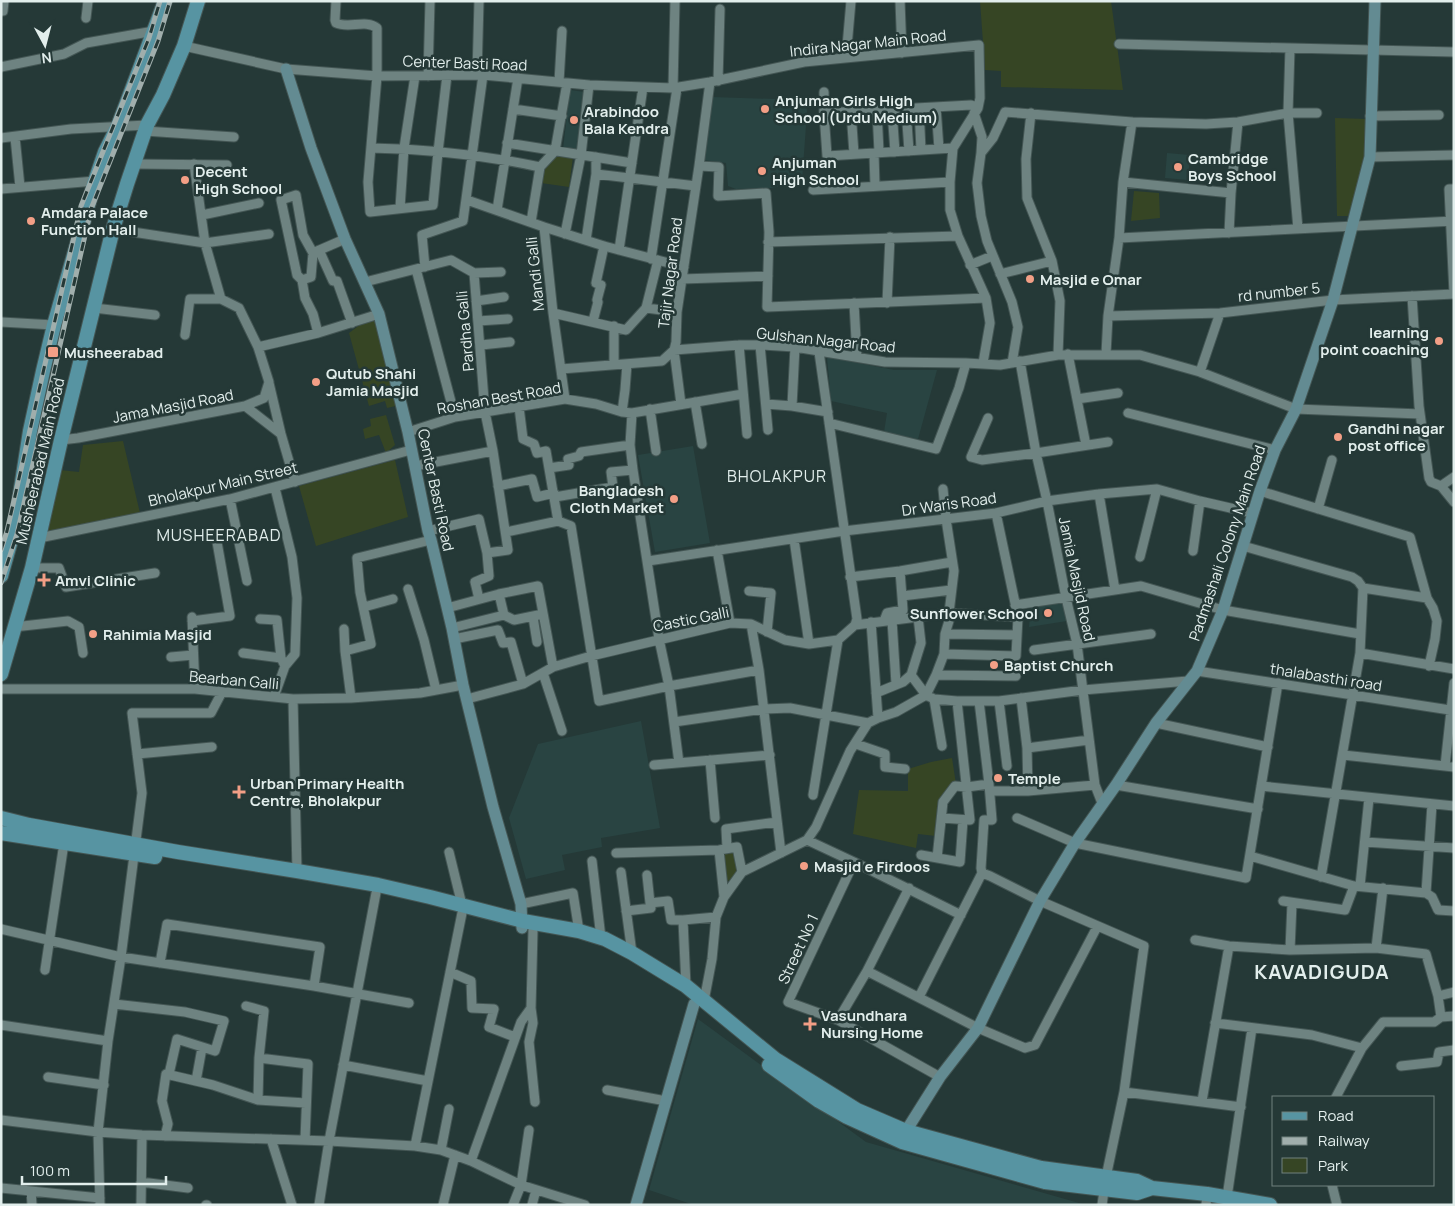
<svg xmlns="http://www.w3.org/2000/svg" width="1455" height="1206" font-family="Manrope,sans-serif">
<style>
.built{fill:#294442}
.green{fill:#364524}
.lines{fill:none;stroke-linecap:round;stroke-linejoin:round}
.street-casing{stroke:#445654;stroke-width:11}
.secondary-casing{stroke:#445654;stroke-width:13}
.primary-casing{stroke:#445654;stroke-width:16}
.street{stroke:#6e8381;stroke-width:9}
.secondary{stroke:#638b92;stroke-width:11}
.primary{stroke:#5794a2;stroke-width:14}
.rail-casing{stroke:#a0aeac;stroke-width:5}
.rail{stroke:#253937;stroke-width:3;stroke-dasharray:9;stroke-linecap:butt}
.poi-dot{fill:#f39f86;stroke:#253937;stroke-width:2}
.labels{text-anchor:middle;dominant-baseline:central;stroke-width:5;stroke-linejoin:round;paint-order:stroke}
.street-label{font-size:15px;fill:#e2eeec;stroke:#253937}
.poi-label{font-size:15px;font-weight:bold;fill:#e2eeec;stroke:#253937;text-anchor:start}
.neighbourhood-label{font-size:16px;letter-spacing:1px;fill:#e2eeec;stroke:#253937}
.district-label{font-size:20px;font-weight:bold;letter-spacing:1px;fill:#e2eeec;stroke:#253937}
</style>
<rect width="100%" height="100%" fill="#253937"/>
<path class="built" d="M570,90L585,92L578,150L563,149Z
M711,97L806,100L807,112L802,181L773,188L736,189L728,186L726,163L703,160Z
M1167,153L1190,155L1188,180L1165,178Z
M827,357L894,370H937L918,439L884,432L887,413L831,401Z
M693,446L710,543L655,552L638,455Z
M1063,600L1067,621L1029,627L1031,605Z
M641,721L660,828L601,838L602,847L562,855L565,870L526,879L509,818L538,744Z
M698,1019L866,1142L1086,1205H694L649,1190Z"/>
<path class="green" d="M980,1H1111L1123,90L1001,87V71L985,70Z
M1335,118L1367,119L1366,160L1348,216H1337Z
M555,154L573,157L569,187L541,183L544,166Z
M1134,191L1159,193L1160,218L1131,221Z
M374,320L400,405L387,408L385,401L369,406L349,333L361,324Z
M386,415L395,445L386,453L379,435L365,439L363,429L371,426L370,419Z
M123,441L140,513L49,533L39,528L50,469L79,472L83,445Z
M395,460L408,517L316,546L299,486Z
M952,758L956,784L945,792L936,836L918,834L916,848L853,834L859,790L908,791V769L931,762Z
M736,850L739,871L727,882L724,851Z"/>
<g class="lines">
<defs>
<path id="street" d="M336,1L335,20L336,23C349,29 366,19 377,28V76L368,182L370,212L433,205L438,152L447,75
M900,1L902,53
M1,11H3L4,1
M86,18L88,1
M1119,44L1454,52
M184,46L286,69L377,76L483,75L589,85L673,88L710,82L804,62L979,45L980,98L978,108L953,148L950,182V210L958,236L986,298L990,323L983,363
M1290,48L1288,113L1298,229
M846,58L851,1
M1,67L64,54L86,43L154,31
M477,75L479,1
M428,76L430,1
M718,81L720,9
M559,82L562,31
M673,88L675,1
M824,92V113L827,156L953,148
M936,107L939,149
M919,108L921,150
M513,109L562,116
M906,109L909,151
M892,110L895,152
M851,111L854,154
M877,111L879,152
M824,113L971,105L978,108
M974,113L982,137L981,153
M1031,113L1026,159L1027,198L1052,261L1060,301L1058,355
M1370,116L1439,115
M145,131L234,137
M15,137L20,187
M1,138L71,129L147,125
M507,143L632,163
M371,148C428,149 484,155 540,167
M874,153L875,186
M1370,157L1454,155
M135,164L227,165
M194,164L205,243L221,299L239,308L258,347L269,382L264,398L245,406
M699,166L719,167L718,196L766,193L769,232L767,307L986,298
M596,174L696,186
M1123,182L1231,193
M1,189L95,181
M1454,189H1449L1454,293
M813,190L950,182
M467,200L544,227L553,313L565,399
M400,208L404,148L415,76
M497,210L518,78
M202,215L259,203
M531,222L540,167L555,151L567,83
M544,227L604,246L684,267
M113,229L205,243L269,234
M1229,233L1231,193L1238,122
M565,234L581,155L589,85
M1119,238L1454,221
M586,240L596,174V157
M768,242L958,236
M319,250L333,281H337L352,323
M619,250L643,87
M315,252L345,239
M651,259L677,88
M970,265L992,256
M425,267L422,235L463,221L483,75
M416,269L455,417
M474,273L501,272
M1000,274L1052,261
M682,279L768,276
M302,280L297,275L281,200L296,195L303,235L313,253L311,277L302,280L305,298L313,314L318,333
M365,282L451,260L474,273L485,412L493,451L508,550L487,553
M1412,296L1419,406L1429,478L1431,482L1441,486L1454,502
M476,301L504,297
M854,303L857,357
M887,303L890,237
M94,308L155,315
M646,308L677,312
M553,313L626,330L646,308L658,260
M1108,316L1220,313L1333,300L1454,294
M478,321L508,319
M593,321L598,302L597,300L601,285L596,283L604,246
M1,322L54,325
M614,326V364
M185,335L190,299H221
M481,345L510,342
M739,345L747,434
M760,345L768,430
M258,347L318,333L379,314
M1068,354L1086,445
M1106,354L1108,316L1119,238L1123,182L1132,122
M1020,361L1036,453L1047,501L1066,598L1077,644L1095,785L1102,803
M1012,363L1018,327L1012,302L987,241L981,216L977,183L981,153L993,138L1005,112L1132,122L1206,124L1238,122L1288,113H1317
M561,369L662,361L674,350L676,342L677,312L699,166L710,82
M1200,372L1220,313
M269,383L281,434L295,482
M1077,399L1118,393
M695,402L702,444
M681,404L674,350L739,345H760L795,347L885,362L966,363L1000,365L1058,355H1140L1200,372L1296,409L1420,414
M766,404L792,406L828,412
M792,406L795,347
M519,407L523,439L534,444L537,453L546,451L558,521
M650,409L656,451
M622,412L625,390L627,364
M632,413L630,445L633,470L659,639L669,686L679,763
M1128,413L1275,450
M988,418L971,457L982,460L1036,453L1108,442
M829,423L936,449L959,388L966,363
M408,432L455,417L565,399L596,404L622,412L632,413L743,394
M61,440L78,438L245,406L281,434
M415,466L493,451
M549,468L569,465L568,459L579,456L581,452L630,445
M498,486L532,479L537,497L554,493
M1441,486L1454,477
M1260,491L1410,537L1427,598L1433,608L1437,621L1435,639L1429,666
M1099,494L1115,590
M555,497L613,487L611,472L633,470
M230,499L247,581
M1318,509L1332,460
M428,531L479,519L487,553L489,576L475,582L479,599
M506,532L558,521L571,526L599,701L669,686L759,670
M39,538L230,499L411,450
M794,539L809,644
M1243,546L1352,577L1358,581L1363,588L1360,653L1321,877
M717,550L730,623
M1193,551L1200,501
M1140,557L1157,489
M648,561L844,531L996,513L1047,501L1099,494L1157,489L1200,501L1252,513
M32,568H59L66,587L155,573
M850,577L900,571L952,562
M1363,588L1427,598
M408,589L424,640L436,690
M749,591L771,593L767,632
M499,594L504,615L514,620L543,614
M902,596L951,590
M1015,605L1141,586L1223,610L1360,634
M364,607L393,599
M447,608L499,594L538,586L553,667
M192,617L195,689
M533,617L537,642
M260,619L277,620L281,658L285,666
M892,620L896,684
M192,621L230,616L217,542
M884,621L887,613L903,610L900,571
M871,622L878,718
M751,624L759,670L781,853
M855,625L949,613L1018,617
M14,627L68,621L79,627L83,653
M452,628L504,615
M344,629L345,651
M945,634L1017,635
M454,639L498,630L503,643L511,642L523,684
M1034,650L1151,634
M243,653L281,658
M1360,653L1454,669
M944,654L1016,656L1018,617L996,513
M171,657L193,655
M1197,671L1450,710
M543,673L562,731
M911,675L926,695L934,699L957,701H999L1083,690L1188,681
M936,675L1016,676
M1,689H195L293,699L351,698L420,693L463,685
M876,693L903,682L911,675L921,643L918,617
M274,697L285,666L295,654L297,598L292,557L275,488
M351,698L345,651L371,644L360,592L357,558L431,540
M1021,698L1027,748L1028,791
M293,699L297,871
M467,699L523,684L553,667L591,656L730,623L751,624L785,640L809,644L838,640L855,625L857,619L819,352
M934,699L942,746
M979,701L989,784L992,820H984L981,868L982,873
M999,701L1007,766
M674,722L764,709L790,708L868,723
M1156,723L1268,747
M856,744L885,754V767L905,769
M1027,748L1089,740
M137,754L212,747
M1343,755L1454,767
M710,760L715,818
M654,765L770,755
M1445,766L1454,683
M1116,785L1258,809
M1261,786L1454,806
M990,791H1028L1095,785
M813,795L838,640
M942,818L970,820L957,701
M1017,818L1075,843L1246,878L1278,683
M807,840L854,862L961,915
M1365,842L1454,848
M727,848L726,829L777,822
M719,850L724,897
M449,852L462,905
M616,853L719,850L737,847L742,872
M921,855L960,862L963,820
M1250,856L1354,886L1426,893L1432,897L1438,910L1454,911
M937,858L943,802L955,786L967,787L989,784
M592,861L601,938
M854,862L788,1002L838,1020L940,1077
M621,872L632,953
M647,875L650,903
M1360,886L1369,798
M1426,893L1432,804
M1283,901L1345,910L1354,886
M521,904L573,893L579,931
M626,911L651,908L650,903L668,901L671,920H683L716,917
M683,920L686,986
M1,929L121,957L314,986L409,1003
M1195,940L1229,946L1290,950L1376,948L1426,954L1438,996
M1376,948L1383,888
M1290,950L1292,903
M160,963L167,924L320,947L314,986
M45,970L64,843
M867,971L978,1028L1025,1048L1035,1045L1097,927
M450,972L471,981L472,1008L494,1009L489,1027L515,1037
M919,997L982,873L990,876L1040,901L1144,946L1124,1092L1241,1107
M704,1001L712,959L716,917L724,897L742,872L807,840L816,827L850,751L868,723L878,718L896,712L926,695L936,675L944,654L945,634L949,621V613L954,571L946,519L943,489
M114,1004L185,1012L224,1021L215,1051L177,1039L169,1074
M246,1006L264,1011L259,1058L258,1100
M531,1008L533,1023L529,1042L535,1102
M1441,1017L1454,1016
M838,1020L867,971L909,888
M1215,1023L1312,1035L1362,1048
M1,1025L108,1041
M259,1058L308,1064L305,1140
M343,1065L428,1081
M1401,1066L1437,1062L1439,1052L1454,1050
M48,1077L104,1085
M196,1081L202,1048
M607,1090L666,1101
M1336,1097L1362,1048L1383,1022H1434L1441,1017L1438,996L1454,992
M1202,1101L1229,946
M1,1120L98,1132L142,1135L329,1141L415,1146L441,1150L471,1161L521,1185L585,1205
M165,1136L168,1124L162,1101L166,1074L213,1085L258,1100L306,1103
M271,1139L292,1205
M415,1146L462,913
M441,1150L449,1109
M471,1161L521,1022L531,1008L533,930
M141,1182L188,1188
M1332,1185L1337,1205
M1,1188L100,1198
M31,1191L32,1205
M1227,1197L1252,1028
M100,1205L98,1132L108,1041L121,957L142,793L132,713H211L222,692
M141,1205L142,1135
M206,1205H207
M319,1205L329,1141L376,893
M443,1205L455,1155
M513,1205L521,1185L529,1130
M532,1205L536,1190
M1102,1205L1106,1177L1124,1092
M1206,1205L1207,1194"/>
<path id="secondary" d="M286,69L311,148L345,239L379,314L408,432L428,531L431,540L452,628L463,685L493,807L521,904L522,928
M903,1139L906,1131L940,1077L978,1028L1040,901L1075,843L1116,785L1156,723L1197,671L1223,610L1260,491L1275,450L1296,409L1333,300L1370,157L1375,1
M636,1205L694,1004"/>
<path id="primary" d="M1,576L15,526L30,431L43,371L54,325L95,181L105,152L118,126L140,68L165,1
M1,674L32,568L61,440L113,229L127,184L147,125L163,95L184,46L198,1
M1,818L29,825L178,852L297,871L378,885L430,897L523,921L579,931L605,939L632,953L686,986L775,1059L857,1110L906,1131L1041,1168L1137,1181L1152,1188L1207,1194L1270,1205
M1,833L155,857
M769,1065L819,1101L847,1117L902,1142L1045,1182L1137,1193L1152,1188"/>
</defs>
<use href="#street" class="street-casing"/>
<use href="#secondary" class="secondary-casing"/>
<use href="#primary" class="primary-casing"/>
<use href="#street" class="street"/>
<use href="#secondary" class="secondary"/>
<use href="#primary" class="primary"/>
<defs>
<path id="rail" d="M1,550L7,531L81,206L149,38L160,1
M1,583L17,534L91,209L158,41L170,1"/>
</defs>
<use href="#rail" class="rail-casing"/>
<use href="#rail" class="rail"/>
</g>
<g class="poi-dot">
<circle cx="765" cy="109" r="5"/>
<circle cx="574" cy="120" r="5"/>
<circle cx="1178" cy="167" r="5"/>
<circle cx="762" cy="171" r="5"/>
<circle cx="185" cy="180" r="5"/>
<circle cx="31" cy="221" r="5"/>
<circle cx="1030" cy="279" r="5"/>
<circle cx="1439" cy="341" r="5"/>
<rect x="47" y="346" width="12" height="12" rx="2.5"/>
<circle cx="316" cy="382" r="5"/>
<circle cx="1338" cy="437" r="5"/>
<circle cx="674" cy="499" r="5"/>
<path d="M41.5 572.5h5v5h5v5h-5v5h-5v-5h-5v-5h5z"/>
<circle cx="1048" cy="613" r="5"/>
<circle cx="93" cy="634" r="5"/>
<circle cx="994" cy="665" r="5"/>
<circle cx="998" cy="778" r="5"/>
<path d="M236.5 784.5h5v5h5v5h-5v5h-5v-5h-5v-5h5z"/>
<circle cx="804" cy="866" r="5"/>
<path d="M807.5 1016.5h5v5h5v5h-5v5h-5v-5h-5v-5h5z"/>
</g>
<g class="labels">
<g class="street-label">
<text transform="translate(868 43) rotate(-6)">Indira Nagar Main Road</text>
<text transform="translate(465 63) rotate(2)">Center Basti Road</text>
<text transform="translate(670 273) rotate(-83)">Tajir Nagar Road</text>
<text transform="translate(535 274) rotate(-96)">Mandi Galli</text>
<text transform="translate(1279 292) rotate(-6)">rd number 5</text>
<text transform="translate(465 331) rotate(-95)">Pardha Galli</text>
<text transform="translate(826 340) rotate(6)">Gulshan Nagar Road</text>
<text transform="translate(499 398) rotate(-10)">Roshan Best Road</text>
<text transform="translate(173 406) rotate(-11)">Jama Masjid Road</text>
<text transform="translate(40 461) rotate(-77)">Musheerabad Main Road</text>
<text transform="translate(223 484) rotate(-13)">Bholakpur Main Street</text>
<text transform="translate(436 490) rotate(78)">Center Basti Road</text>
<text transform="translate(949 504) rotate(-8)">Dr Waris Road</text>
<text transform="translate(1227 543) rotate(-71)">Padmashali Colony Main Road</text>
<text transform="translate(1077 579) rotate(78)">Jamia Masjid Road</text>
<text transform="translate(691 619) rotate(-11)">Castic Galli</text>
<text transform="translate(1326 677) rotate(9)">thalabasthi road</text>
<text transform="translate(234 680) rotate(5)">Bearban Galli</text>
<text transform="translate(798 949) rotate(-65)">Street No 1</text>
</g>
<g class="poi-label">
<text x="775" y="100">Anjuman Girls High<tspan x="775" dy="17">School (Urdu Medium)</tspan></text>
<text x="584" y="111">Arabindoo<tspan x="584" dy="17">Bala Kendra</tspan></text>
<text x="1188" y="158">Cambridge<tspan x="1188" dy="17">Boys School</tspan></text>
<text x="772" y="162">Anjuman<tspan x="772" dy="17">High School</tspan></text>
<text x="195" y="171">Decent<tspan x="195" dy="17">High School</tspan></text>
<text x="41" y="212">Amdara Palace<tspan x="41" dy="17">Function Hall</tspan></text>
<text x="1040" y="279">Masjid e Omar</text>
<text x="1429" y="332" text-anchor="end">learning<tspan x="1429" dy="17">point coaching</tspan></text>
<text x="64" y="352">Musheerabad</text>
<text x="326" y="373">Qutub Shahi<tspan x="326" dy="17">Jamia Masjid</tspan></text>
<text x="1348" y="428">Gandhi nagar<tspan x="1348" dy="17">post office</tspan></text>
<text x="664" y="490" text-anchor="end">Bangladesh<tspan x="664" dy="17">Cloth Market</tspan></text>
<text x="55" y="580">Amvi Clinic</text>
<text x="1038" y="613" text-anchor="end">Sunflower School</text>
<text x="103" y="634">Rahimia Masjid</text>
<text x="1004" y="665">Baptist Church</text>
<text x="1008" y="778">Temple</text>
<text x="250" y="783">Urban Primary Health<tspan x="250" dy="17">Centre, Bholakpur</tspan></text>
<text x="814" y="866">Masjid e Firdoos</text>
<text x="821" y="1015">Vasundhara<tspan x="821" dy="17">Nursing Home</tspan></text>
</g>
<g class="neighbourhood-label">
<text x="777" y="476">BHOLAKPUR</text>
<text x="219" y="535">MUSHEERABAD</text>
</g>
<g class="district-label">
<text x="1322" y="971">KAVADIGUDA</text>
</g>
</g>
<rect width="1455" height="1206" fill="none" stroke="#e2eeec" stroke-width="5"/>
<rect x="1272" y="1096" width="162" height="90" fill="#253937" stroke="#71817f"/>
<rect x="1282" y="1112" width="25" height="8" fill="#5794a2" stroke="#71817f"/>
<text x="1318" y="1121" font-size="15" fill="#e2eeec">Road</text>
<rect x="1282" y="1137" width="25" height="8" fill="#a0aeac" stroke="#71817f"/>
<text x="1318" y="1146" font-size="15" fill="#e2eeec">Railway</text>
<rect x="1282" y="1158" width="25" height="15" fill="#364524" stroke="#71817f"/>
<text x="1318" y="1171" font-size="15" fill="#e2eeec">Park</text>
<g transform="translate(45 45) rotate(173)" stroke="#253937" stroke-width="4" paint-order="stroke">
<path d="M0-4L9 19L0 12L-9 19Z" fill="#e2eeec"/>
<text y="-8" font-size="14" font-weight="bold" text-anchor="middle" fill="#e2eeec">N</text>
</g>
<path d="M22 1176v8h144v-8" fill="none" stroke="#e2eeec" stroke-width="2.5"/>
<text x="30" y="1176" font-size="15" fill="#e2eeec" stroke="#253937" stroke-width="4" paint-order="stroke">100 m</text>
</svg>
